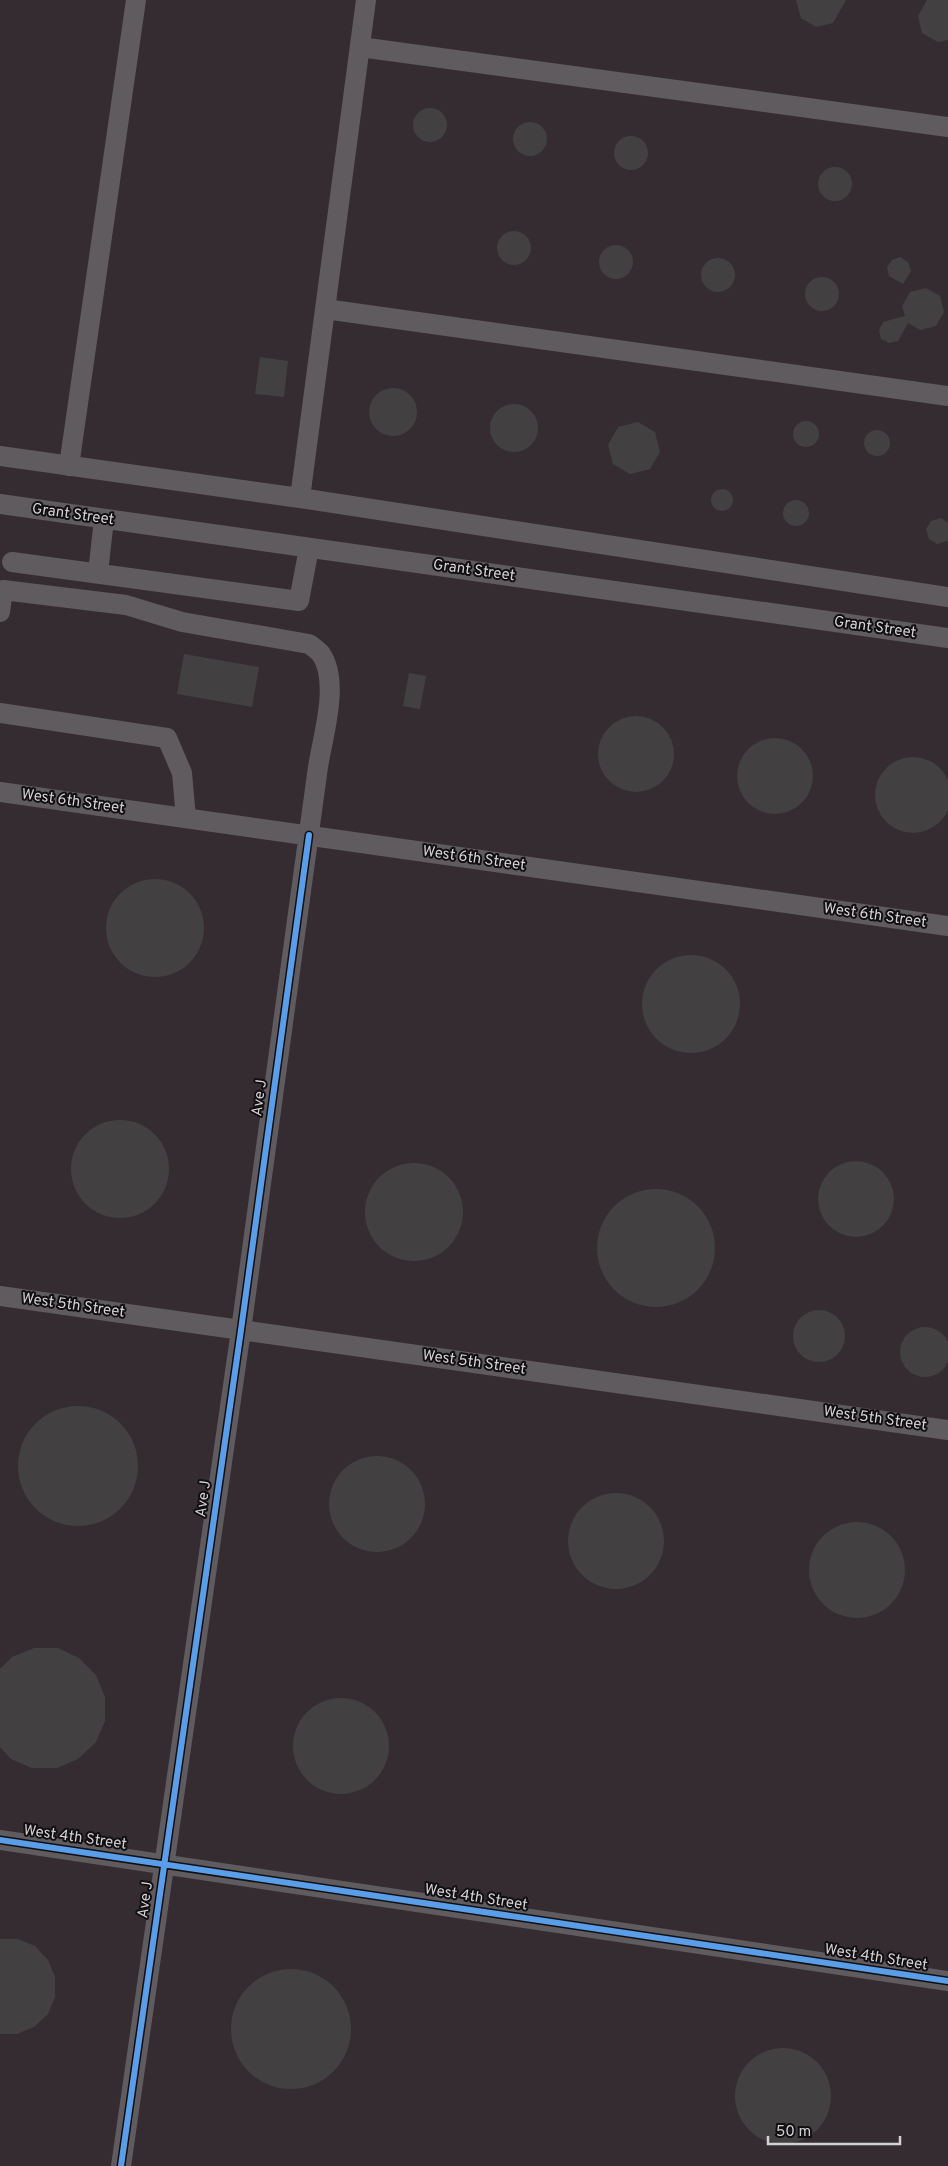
<svg xmlns="http://www.w3.org/2000/svg" width="948" height="2166" font-family="Overpass,sans-serif">
<style>
.built{fill:#352c32}
.building{fill:#424040}
.lines{fill:none;stroke-linecap:round;stroke-linejoin:round}
.minor{stroke:#605b5e;stroke-width:20}
.cycleway-casing{stroke:#110f11;stroke-width:9}
.cycleway{stroke:#5a9eea;stroke-width:6}
.labels{text-anchor:middle;dominant-baseline:central;stroke-width:4;stroke-linejoin:round;paint-order:stroke}
.street-label{font-size:15px;fill:#d4d1d3;stroke:#110f11}
</style>
<rect width="100%" height="100%" fill="#292728"/>
<path class="built" d="M0,0H948V2166H0Z"/>
<path class="building" d="M796,0H846L833,23L816,27L801,18Z
M927,0H948V40L938,42L922,33L918,16Z
M413 125a17 17 0 1 1 34 0a17 17 0 1 1-34 0Z
M513 139a17 17 0 1 1 34 0a17 17 0 1 1-34 0Z
M614 153a17 17 0 1 1 34 0a17 17 0 1 1-34 0Z
M818 184a17 17 0 1 1 34 0a17 17 0 1 1-34 0Z
M497 248a17 17 0 1 1 34 0a17 17 0 1 1-34 0Z
M599 262a17 17 0 1 1 34 0a17 17 0 1 1-34 0Z
M900,257L908,262L911,271L903,284L889,276L887,267L892,260Z
M701 275a17 17 0 1 1 34 0a17 17 0 1 1-34 0Z
M805 294a17 17 0 1 1 34 0a17 17 0 1 1-34 0Z
M926,288L940,296L944,312L936,326L920,330L908,323L898,341L889,343L881,339L879,330L883,322L905,316L902,306L910,292Z
M260,357L288,361L284,397L255,394Z
M369 412a24 24 0 1 1 48 0a24 24 0 1 1-48 0Z
M490 428a24 24 0 1 1 48 0a24 24 0 1 1-48 0Z
M793 434a13 13 0 1 1 26 0a13 13 0 1 1-26 0Z
M638,422L655,432L660,452L650,469L630,474L613,464L608,445L618,427Z
M864 443a13 13 0 1 1 26 0a13 13 0 1 1-26 0Z
M711 500a11 11 0 1 1 22 0a11 11 0 1 1-22 0Z
M783 513a13 13 0 1 1 26 0a13 13 0 1 1-26 0Z
M941,518L948,523V541L937,544L929,539L926,529L931,521Z
M184,654L259,667L252,707L177,694Z
M409,673L426,676L420,709L403,706Z
M598 754a38 38 0 1 1 76 0a38 38 0 1 1-76 0Z
M737 776a38 38 0 1 1 76 0a38 38 0 1 1-76 0Z
M875 795a38 38 0 1 1 76 0a38 38 0 1 1-76 0Z
M106 928a49 49 0 1 1 98 0a49 49 0 1 1-98 0Z
M642 1004a49 49 0 1 1 98 0a49 49 0 1 1-98 0Z
M71 1169a49 49 0 1 1 98 0a49 49 0 1 1-98 0Z
M818 1199a38 38 0 1 1 76 0a38 38 0 1 1-76 0Z
M365 1212a49 49 0 1 1 98 0a49 49 0 1 1-98 0Z
M597 1248a59 59 0 1 1 118 0a59 59 0 1 1-118 0Z
M793 1336a26 26 0 1 1 52 0a26 26 0 1 1-52 0Z
M900 1352a25 25 0 1 1 50 0a25 25 0 1 1-50 0Z
M18 1466a60 60 0 1 1 120 0a60 60 0 1 1-120 0Z
M329 1504a48 48 0 1 1 96 0a48 48 0 1 1-96 0Z
M568 1541a48 48 0 1 1 96 0a48 48 0 1 1-96 0Z
M809 1570a48 48 0 1 1 96 0a48 48 0 1 1-96 0Z
M34,1648H58L79,1658L96,1675L105,1697V1721L96,1742L78,1759L57,1768H32L11,1759L0,1747V1669L12,1657Z
M293 1746a48 48 0 1 1 96 0a48 48 0 1 1-96 0Z
M0,1939H18L35,1946L48,1960L55,1977V1997L48,2014L34,2027L17,2034H0Z
M231 2029a60 60 0 1 1 120 0a60 60 0 1 1-120 0Z
M735 2096a48 48 0 1 1 96 0a48 48 0 1 1-96 0Z"/>
<g class="lines">
<path class="minor" d="M360,47L948,127
M325,309L948,396
M0,456L300,498L948,597
M69,466L136,0
M300,498L366,0
M0,504L948,638
M12,562L299,601L309,548
M98,573L104,519
M0,612L3,590L126,605L182,622L309,644C313,647 318,650 321,654C340,682 323,735 318,767L241,1330L121,2166
M0,713L167,738L182,773L186,818
M0,792L948,926
M0,1296L948,1430
M0,1840L948,1981"/>
<defs>
<path id="cycleway" d="M0,1840L948,1981
M121,2166L241,1330L309,835"/>
</defs>
<use href="#cycleway" class="cycleway-casing"/>
<use href="#cycleway" class="cycleway"/>
</g>
<g class="labels">
<g class="street-label">
<text transform="translate(73 515) rotate(8)">Grant Street</text>
<text transform="translate(474 571) rotate(8)">Grant Street</text>
<text transform="translate(875 628) rotate(8)">Grant Street</text>
<text transform="translate(73 802) rotate(8)">West 6th Street</text>
<text transform="translate(474 859) rotate(8)">West 6th Street</text>
<text transform="translate(875 916) rotate(8)">West 6th Street</text>
<text transform="translate(260 1098) rotate(-82)">Ave J</text>
<text transform="translate(73 1306) rotate(8)">West 5th Street</text>
<text transform="translate(474 1363) rotate(8)">West 5th Street</text>
<text transform="translate(875 1419) rotate(8)">West 5th Street</text>
<text transform="translate(204 1499) rotate(-82)">Ave J</text>
<text transform="translate(75 1838) rotate(8)">West 4th Street</text>
<text transform="translate(476 1898) rotate(9)">West 4th Street</text>
<text transform="translate(146 1900) rotate(-82)">Ave J</text>
<text transform="translate(876 1958) rotate(9)">West 4th Street</text>
</g>
</g>
<path d="M768 2136v8h132v-8" fill="none" stroke="#d4d1d3" stroke-width="2.5"/>
<text x="776" y="2136" font-size="15" fill="#d4d1d3" stroke="#110f11" stroke-width="4" paint-order="stroke">50 m</text>
</svg>
